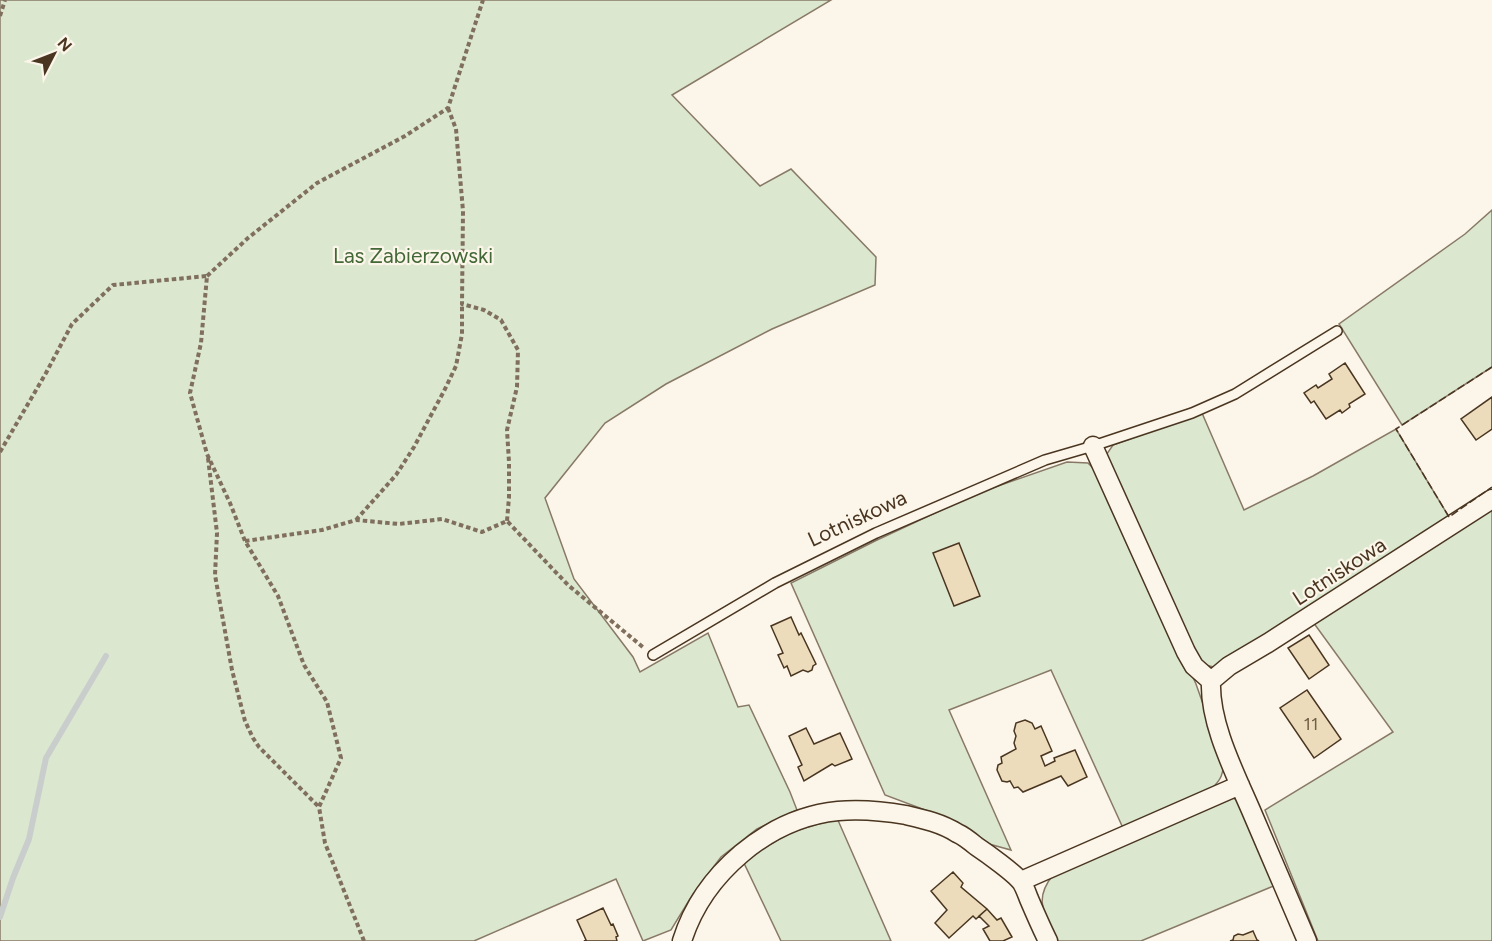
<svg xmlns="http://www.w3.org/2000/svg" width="1492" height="941" font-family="Figtree,sans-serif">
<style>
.green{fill:#dce7d0;stroke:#887966;stroke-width:1.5}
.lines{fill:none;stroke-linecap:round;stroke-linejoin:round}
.stream{stroke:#c9cecd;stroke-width:6}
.building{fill:#ecdcbc;stroke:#4a3520;stroke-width:1.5}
.lane-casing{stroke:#4a3520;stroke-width:12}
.street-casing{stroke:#4a3520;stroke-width:21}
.path{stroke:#7f6f5c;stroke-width:4;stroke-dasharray:4.5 3;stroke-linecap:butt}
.lane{stroke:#fbf6e9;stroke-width:9}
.street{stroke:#fbf6e9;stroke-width:18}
.fence{stroke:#4a3520;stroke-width:1.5;stroke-dasharray:8 3;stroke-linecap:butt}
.labels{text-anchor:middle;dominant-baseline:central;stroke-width:4.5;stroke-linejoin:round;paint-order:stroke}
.number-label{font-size:18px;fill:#725f47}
.park-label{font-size:21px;fill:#436837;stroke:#fbf6e9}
.street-label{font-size:21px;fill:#4a3520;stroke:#fbf6e9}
</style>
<rect width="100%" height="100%" fill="#fbf6e9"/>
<path class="green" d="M0,0H831L672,95L760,186L791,169L876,257L875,285L772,329L666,384L605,423L545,498L574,579L633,657L640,672L708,633L738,707L749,705L790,792L797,810L757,829L721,857L693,894L671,930L643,941L616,879L474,941H0Z
M1492,210V367L1402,425L1339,324L1465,234Z
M1202,413L1244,510L1313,476L1396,429L1449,517L1217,668L1202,664L1190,649L1104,458L1113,445Z
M1067,462L1088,463L1100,475L1196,684L1223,761C1224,773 1221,780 1212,788L1123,828L1051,670L949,710L1011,850L989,844L957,822L885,795L791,583L877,540L978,493Z
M1492,507V941H1318L1265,810L1393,732L1313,622L1334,611Z
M1233,798L1239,801L1276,885L1141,941H1058C1046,915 1032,901 1053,875Z
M837,818L891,941H781L743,861L789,833Z"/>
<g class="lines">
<path class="stream" d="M0,917L13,878L29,839L46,758L106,656"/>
</g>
<path class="building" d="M1345,363L1365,394L1349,404L1350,407L1342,413L1340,410L1326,419L1314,401L1311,403L1304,393L1316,385L1318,388L1332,379L1329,374Z
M1492,397V429L1476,440L1461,419Z
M959,543L980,596L954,606L933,553Z
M791,617L799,635L801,633L816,664L813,666L812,670L808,672L803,670L791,676L787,666L784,668L778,655L783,653L771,626Z
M1309,635L1329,665L1309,679L1288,648Z
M1307,690L1341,739L1314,758L1280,708Z
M1025,720L1032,723L1035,729L1041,726L1052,751L1041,756L1045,766L1055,761L1054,758L1075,750L1087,777L1068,786L1061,776L1023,792L1018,787L1014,788L1010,781L1007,782L1002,781L997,770L998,765L1002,763L1001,757L1016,749L1014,743L1016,736L1014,731L1016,723Z
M806,728L814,744L840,733L852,759L835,766L832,764L804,781L798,767L802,765L789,736Z
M953,872L963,883L961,887L987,909L976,919L973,916L949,938L935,923L947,910L931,891Z
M603,908L611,925L613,924L618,936L616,937L617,941H584L586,940L577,920Z
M987,909L997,920L1001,918L1012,937L1003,941H990L983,929L989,926L979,916Z
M1253,931L1257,940L1259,941H1230L1233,940L1234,936L1238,934L1243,935Z"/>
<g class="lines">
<defs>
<path id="lane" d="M653,655L775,583L876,533L1045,460L1093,446L1192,413L1235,394L1337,331"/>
<path id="street" d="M1093,446L1186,652L1194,666L1211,681
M1021,881L1240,785
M682,941C703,874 768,818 838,811C860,809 883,811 906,815C923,819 941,823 957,833C964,836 970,841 976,846C985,852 1016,874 1022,883C1025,888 1027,894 1029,899C1035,913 1041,927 1048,941
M1307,941C1289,899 1271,857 1253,815C1236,775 1209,724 1211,681L1229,666L1268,643L1492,499"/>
</defs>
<use href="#lane" class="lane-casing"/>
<use href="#street" class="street-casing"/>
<path class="path" d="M0,16L5,0
M448,108L456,129L463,211L462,304L484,310L501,320L518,350L517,387L507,430L509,462V497L507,521
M207,276L248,238L317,183L405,136L448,108L483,0
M0,452L46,373L72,324L113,285L207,276L201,343L190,393L207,454L230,503L245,541L278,596L304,665L327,702L341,758L319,807L325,843L364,941
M208,458L217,533L215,575L221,609L232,670L245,721L253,738L259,747L319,807
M356,520L396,475L414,447L444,391L456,366L462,334V304
M245,541L322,530L356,520L399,524L442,519L482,532L507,521L568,585L644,648"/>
<use href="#lane" class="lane"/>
<use href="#street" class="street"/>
<path class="fence" d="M1492,367L1396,429L1449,517L1492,487"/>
</g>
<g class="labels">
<g class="number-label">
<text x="1311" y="724">11</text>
</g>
<g class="park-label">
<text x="413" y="255">Las Zabierzowski</text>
</g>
<g class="street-label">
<text transform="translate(857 518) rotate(-25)">Lotniskowa</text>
<text transform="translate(1339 571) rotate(-33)">Lotniskowa</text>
</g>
</g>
<g transform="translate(54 54) rotate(48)" stroke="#fbf6e9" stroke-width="4.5" paint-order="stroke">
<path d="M0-4.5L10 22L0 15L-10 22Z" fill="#4a3520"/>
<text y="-9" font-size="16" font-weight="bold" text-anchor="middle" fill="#4a3520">N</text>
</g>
</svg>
